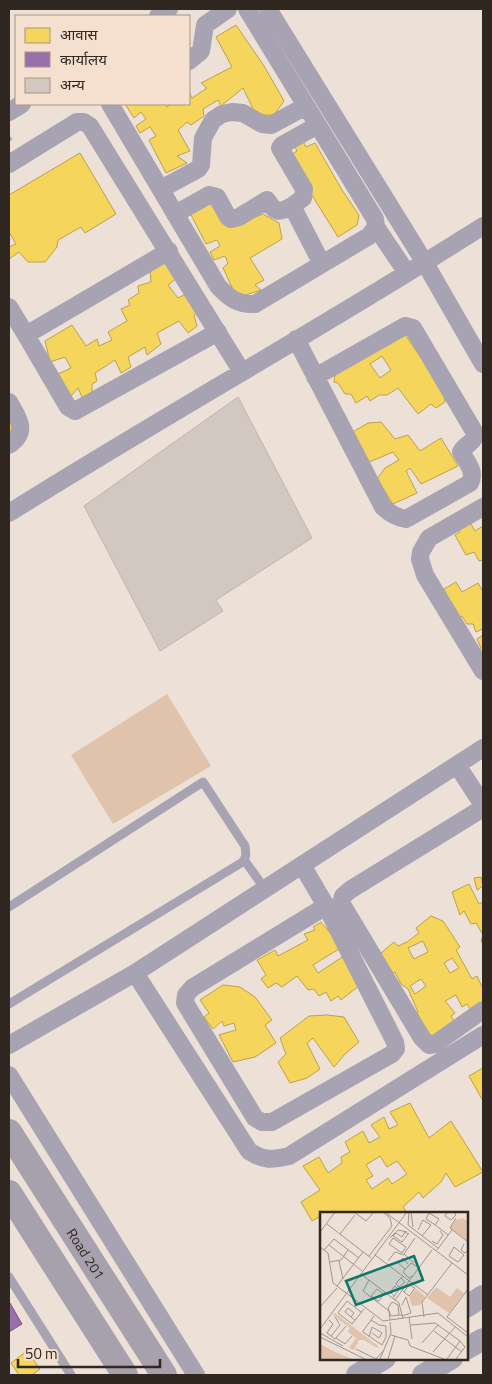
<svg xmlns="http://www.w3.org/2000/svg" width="492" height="1384" font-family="'Titillium Web','Noto Sans Devanagari',sans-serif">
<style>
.green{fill:#e0c3ac}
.homes{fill:#f6d55c;stroke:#baa14a;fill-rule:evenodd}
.offices{fill:#9970ab;stroke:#795a81}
.building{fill:#d2c8c1;stroke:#beb5ae}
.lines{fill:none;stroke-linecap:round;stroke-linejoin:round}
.path{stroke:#a9a3a7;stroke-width:3;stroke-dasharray:4 4;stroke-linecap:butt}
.service{stroke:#a7a3b2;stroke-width:9}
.minor{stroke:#a7a3b2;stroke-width:18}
.tertiary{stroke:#a7a3b2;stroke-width:22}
.secondary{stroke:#a7a1ae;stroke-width:26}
.labels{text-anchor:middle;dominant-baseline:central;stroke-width:5;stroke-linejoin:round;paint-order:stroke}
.street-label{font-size:14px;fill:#2f2720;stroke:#f5dfce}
.inset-road{fill:none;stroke:#a0968e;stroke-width:1}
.view{fill:#0f766e;fill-opacity:0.15;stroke:#0f766e;stroke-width:2.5}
.inset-edge{fill:none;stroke:#2f2720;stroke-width:2.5}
</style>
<rect width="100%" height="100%" fill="#ece0d7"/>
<path class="green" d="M167,694L211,766L113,824L71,755Z"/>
<path class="homes" d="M236,25L264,66L284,101L274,115H256L243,88L221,106L218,100L203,109L204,116L191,125L187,122L178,130L190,151L177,156L187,163L166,173L149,140L156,136L150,127L140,133L136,126L146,119L141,112L134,118L125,104H165L167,107L171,104H189V92L192,98L207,88L201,83L232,67L216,37Z
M302,139L306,147L315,143L342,190L359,215L357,225L338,237L288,157L297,151L294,145Z
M80,153L116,214L85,233L81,227L58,240L57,247L45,262H28L19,252L9,259V247L16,244L9,232V195Z
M213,203L232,226L263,214L279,223L282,239L250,258L264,280L255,285L261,290L237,298L223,268L228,263L225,256L214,260L210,252L220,246L217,240L206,244L189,211Z
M165,257L177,278L168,285L178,298L188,293L199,311L194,315L197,326L188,333L179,321L157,333L161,344L147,355L145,347L128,357L131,367L121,373L115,360L95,373L97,381L92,384V394L82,397L78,388L71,396L58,374L71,368L65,357L50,362L45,341L72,325L86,346L97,339L99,346L112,340L108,332L127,321L121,309L130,305L128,300L139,293L138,286L151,282L150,267Z
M402,330L443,390L445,402L436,408L431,404L418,414L398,388L387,395H379L370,401L367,396L356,403L351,394H345L338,383L334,382L335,374ZM382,356L391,370L380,378L370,364Z
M9,418L17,425L9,438Z
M381,422L395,439L408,435L420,451L441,438L458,466L421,484L410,468L406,471L417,493L393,504L377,479L385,468L399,460L393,452L367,463L351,433L368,423Z
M468,519L475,531L483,526V560L479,561L474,552L466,555L455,535L460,532L457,524Z
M456,582L462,592L478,583L483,592V629L476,632L473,624H467L462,616L457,618L443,598L447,595L444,589Z
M483,635V665L475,651L481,648L477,639Z
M481,877L483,886L477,890L474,878Z
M469,884L479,904L483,902V944L481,941L483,935L476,923L471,924L464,911L460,915L452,892Z
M431,916L443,921L460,947L456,950L472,979L477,976L483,989V1008L474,1015L467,1004L462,1007L456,995L445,1001L455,1013L451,1016L456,1024L431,1037L415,1017L418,1012L408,989L401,984L395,972L390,974L381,953L394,942L398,946L407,942L419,933L416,928ZM423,941L428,952L414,959L408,948ZM452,958L459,968L450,973L444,963ZM421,979L426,986L415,994L410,986Z
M321,922L342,947L313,965L318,973L347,954L360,985L341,1000L338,996L331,1001L326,992L319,996L314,989L308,990L297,976L282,987L276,983L268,988L261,979L266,975L257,960L275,950L278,956L308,940L304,934L315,930L313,927Z
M223,985L240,987L255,997L272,1020L265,1025L276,1043L255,1057L233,1062L219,1035L236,1030L234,1023L224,1026L222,1021L213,1029L204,1017L209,1013L200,1000Z
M327,1015L344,1017L359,1042L345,1054L334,1067L313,1038L307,1043L320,1069L307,1078L290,1083L278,1062L286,1054L280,1038L309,1016Z
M483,1068V1101L469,1076Z
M410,1103L429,1138L451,1121L483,1172L455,1187L446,1173L441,1182L423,1198L419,1192L403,1207L407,1213H321V1216L312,1221L301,1202L320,1190L303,1166L319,1157L328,1173L342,1163L341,1157L350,1152L345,1142L363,1131L369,1143L380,1137L371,1125L384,1117L389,1129L398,1125L390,1112ZM380,1156L387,1167L397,1161L407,1174L392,1184L388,1178L372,1189L366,1180L373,1176L366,1165Z
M27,1351L40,1369L32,1375H19L11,1363Z"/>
<path class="offices" d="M10,1303L22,1324L9,1332V1304Z"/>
<path class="building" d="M238,397L312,538L216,600L223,611L160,651L84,506Z"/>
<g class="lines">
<path class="path" d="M9,137L13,143"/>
<path class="service" d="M245,861L265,889
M9,907L203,782L245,846C246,853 247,859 241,863L9,1004
M9,1277L71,1375"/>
<path class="minor" d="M268,9L425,263L483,364
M158,16L169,9
M189,61L201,51L205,25L228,9
M110,104L218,286C229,298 238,305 255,304L369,236L376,227L375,219L247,9
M9,112L22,104
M318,125L282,145L280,148L304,189L303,198L292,206L322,264
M9,164L77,122H84L90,126L242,372
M161,189L198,169L201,165L203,138L213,120L222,114L232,112L243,113L262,124L271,125L306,106
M175,214L209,195L217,197L228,217L231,219L239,217L267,200C275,212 278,214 292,206
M376,227L407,273
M9,307L26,335L169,251
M26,335L68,407L75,411L218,332
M296,339L383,507C391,514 396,517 406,519L470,483C476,472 467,462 461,452C465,444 475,443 475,433L413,328L405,326L315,377
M9,402C18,417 29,432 9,445
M483,507L429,538L421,552L420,559L425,575L483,671
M9,513C165,415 327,325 483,226
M457,765L483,805
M483,808L350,890L343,896L341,903L422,1038L429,1045L435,1044L483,1010
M302,865L326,906L395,1042L396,1049L392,1054L272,1122H262L255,1118L185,1003L186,995L192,988L326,906
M135,973L249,1151C264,1161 272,1160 289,1156L483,1035
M9,1045L135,973L483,748
M9,1075L196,1375"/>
<path class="tertiary" d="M466,1307L483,1296
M466,1349L483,1339
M357,1375L385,1358
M423,1375L452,1358"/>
<g class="secondary">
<path id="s1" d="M9,1132L164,1375"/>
<path d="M9,1193L125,1375"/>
</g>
</g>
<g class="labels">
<g class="street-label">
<text stroke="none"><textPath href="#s1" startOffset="144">Road 201</textPath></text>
</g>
</g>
<g transform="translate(320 1212)">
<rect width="148" height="148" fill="#ece0d7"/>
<path d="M143,6L147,9V28L130,16L136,8ZM116,75L130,85L137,76L144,81L129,101L107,86ZM96,77L105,84L100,93L92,94L89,85ZM15,101L58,134L57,136L44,128H39L34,138L29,136L36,126L28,120L30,116L13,103ZM0,132L17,141L32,147H0Z" fill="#e0c3ac"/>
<path class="inset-road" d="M34,0L46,9L54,0M65,0L148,63M89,0L88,13L118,36M91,0L93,15M127,0L125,4L131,8L136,3L134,0M136,6L130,16L148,30M7,12L51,46M115,13L119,7L109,1L106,7L114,12L128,23M98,18L103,8L111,13L102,24M0,20L15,0M20,22L35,3M88,22L85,20L82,25L76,21L73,24L82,30L89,21M70,26L78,18L87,20M73,26L86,35L82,41L69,32ZM112,29L117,32L123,23L120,19M144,32L141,38L145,41L148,38M9,33L42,59M0,35L8,41L13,71L63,109L118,101L148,125M4,38L14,27L39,46M117,38L132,18M55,43L108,83M49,44L72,14L70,6L63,0M129,44L134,35L144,43L138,50L129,44M19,49L23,67M68,49L75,40L84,43M9,50L21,48L28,38M94,51L84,42L95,26M85,57L78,51L83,46L88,52M41,62L79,91L83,107M92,64L89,66L83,60L91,51L98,55M81,66L85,70L79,75L76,72L78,69L83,64M49,68L43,79L69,99L70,108M17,74L43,40M148,77L127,105L148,121M82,78L84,80L89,84L95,76L89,73L84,80M63,82L57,77L51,84L58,89H59L64,81L65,80M73,86L78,79L79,78L75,74L70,80L74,84M75,88L112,38M0,95L17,76M41,100L27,89L18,101L32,112L44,97M79,103L78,93L72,90L68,96L71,104H72L79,103H82M82,104L91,101L86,85L82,93M31,105L25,100L28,96L34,101L31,105L35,108M89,105L92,127M104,105L102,90L132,51M9,108L13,112L7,121L15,127M51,108L59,113L66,114V125L62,133L43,120V119L54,104M91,113L115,111L140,129L145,135L136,147M0,117L87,0M114,119L142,140M0,121L23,134M71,123L88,128L90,134L124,147M11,124L20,113L15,105M0,125L45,147M49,125L52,115L62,121L59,126L52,121M16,126L25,132L32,124M15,127L26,114M102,131L118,113M36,137L56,147L64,138M113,140L135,115M60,147L71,121L70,110M68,147L75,124M127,147L140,129"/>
<path class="view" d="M94,44L103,68L36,93L26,69Z"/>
<rect width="148" height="148" class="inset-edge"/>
</g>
<rect width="492" height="1384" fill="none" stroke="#2f2720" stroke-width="20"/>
<rect x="15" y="15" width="175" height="90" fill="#f5dfce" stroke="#a69588"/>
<rect x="25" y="28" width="25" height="15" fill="#f6d55c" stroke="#a69588"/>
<text x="60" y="40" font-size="15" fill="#2f2720">आवास</text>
<rect x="25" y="52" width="25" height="15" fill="#9970ab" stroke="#a69588"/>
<text x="60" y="65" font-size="15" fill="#2f2720">कार्यालय</text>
<rect x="25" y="78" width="25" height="15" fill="#d2c8c1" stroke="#a69588"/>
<text x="60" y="90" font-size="15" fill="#2f2720">अन्य</text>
<path d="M18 1359v8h142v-8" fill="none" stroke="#2f2720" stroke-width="2.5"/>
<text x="25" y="1359" font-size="15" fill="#2f2720" stroke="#f5dfce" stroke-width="4" paint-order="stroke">50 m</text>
</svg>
